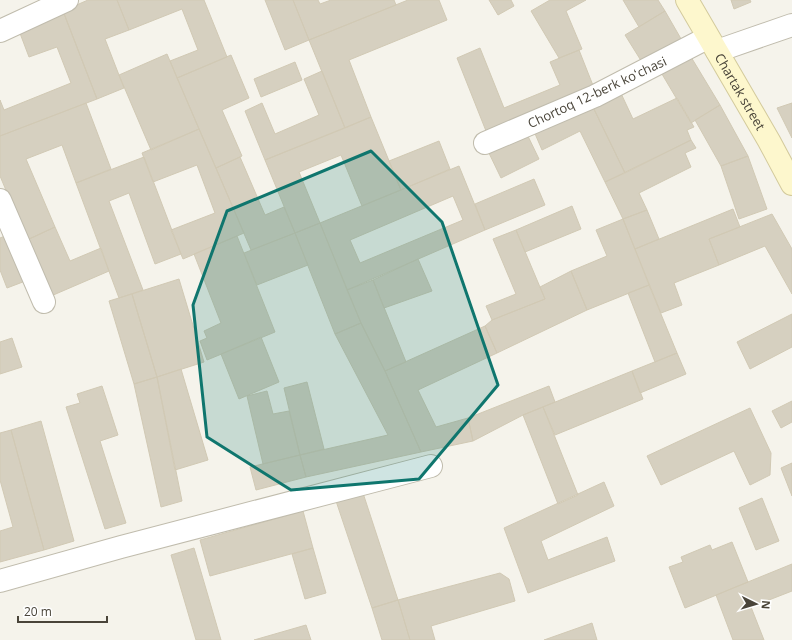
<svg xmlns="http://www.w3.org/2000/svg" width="792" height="640" font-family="'Open Sans',sans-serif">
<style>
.building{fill:#d6d0c0;stroke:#d1c9b4;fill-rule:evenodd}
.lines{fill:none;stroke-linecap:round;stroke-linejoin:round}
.street-casing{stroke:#c0bcad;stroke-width:24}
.secondary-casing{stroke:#d3ca9c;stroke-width:24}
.street{stroke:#fff;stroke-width:22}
.secondary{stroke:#fdf7cd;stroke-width:22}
.marked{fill:#0f766e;fill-opacity:0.2;stroke:#0f766e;stroke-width:3;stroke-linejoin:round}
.labels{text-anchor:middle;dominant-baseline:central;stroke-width:3;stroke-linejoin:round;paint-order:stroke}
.street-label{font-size:13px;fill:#494439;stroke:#fff}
</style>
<rect width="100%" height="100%" fill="#f5f3eb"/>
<path class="building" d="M88,0H117L129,30L105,39L124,88L97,99L63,11Z
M117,0H204L227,57L177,78L170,61L198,50L182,9L129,30Z
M265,0H293L309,40L285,50Z
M293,0H318L320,4L331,0H394L396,5L309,40Z
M408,0H439L447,20L349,60L371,117L345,128L309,40Z
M489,0H511L514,6L498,15Z
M550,0H586L566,11L582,49L559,58L531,11Z
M623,0H658L665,11L639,27Z
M731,0H750L751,2L734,9Z
M63,11L97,99L0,136V100L4,110L71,83L57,47L29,57L18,28Z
M665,11L684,44L645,67L625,35Z
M480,48L504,108L560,85L550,62L579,50L596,93L488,136L457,58Z
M688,52L720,105L691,123L659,69Z
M167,54L199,129L151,150L119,75Z
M231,55L249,98L222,110L242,156L216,168L177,78Z
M295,62L302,80L261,97L254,79Z
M322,71L345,128L265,160L245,111L262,103L275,134L319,115L304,79Z
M618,87L633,119L677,98L694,127L687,130L691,140L625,173L590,101Z
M590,101L625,173L605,182L580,131L542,150L533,129Z
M86,103L111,169L76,183L62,145L26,159L55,227L27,240L0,176V136Z
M792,103V138L777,108Z
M720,105L748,156L721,166L695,120Z
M371,117L401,190L362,206L341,155L299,172L320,223L295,233L265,160Z
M199,129L244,233L183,259L171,230L215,213L197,165L153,182L142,153Z
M525,130L539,159L501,178L487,149Z
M691,140L696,148L685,153L691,167L639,193L647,210L623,219L605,182Z
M439,141L450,169L401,190L389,161Z
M748,156L767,209L739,219L721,166Z
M144,157L181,254L155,264L129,193L109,201L143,290L119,298L76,183Z
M240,157L265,215L284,207L295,233L251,250L216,168Z
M459,166L485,230L347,290L320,223ZM453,196L463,220L360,263L350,240Z
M534,179L545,205L485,230L475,204Z
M572,206L581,229L525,252L516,230Z
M733,209L740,227L709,239L719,265L674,283L682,305L661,313L635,249Z
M647,210L659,239L635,249L623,219Z
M772,214L792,249V294L765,246L719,265L709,239Z
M623,219L649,285L587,310L571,271L607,256L596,230Z
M320,223L361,323L335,334L295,233Z
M55,227L70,261L101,248L109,271L51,296L27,240Z
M516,230L545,299L492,320L486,306L516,294L493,239Z
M295,233L308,265L257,285L244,253Z
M10,234L28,280L7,288L0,270V238Z
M237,236L275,332L207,360L200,341L207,338L204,331L221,323L194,254Z
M418,259L432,291L384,308L373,280Z
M571,271L587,310L497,353L485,326L492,320L545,299L540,287Z
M179,279L204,362L157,377L132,294Z
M373,280L406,362L385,371L361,323L347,290Z
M649,285L677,353L655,362L628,293Z
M132,294L157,377L134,384L109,301Z
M792,314V347L750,369L737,342Z
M361,323L385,371L421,452L306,477L300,455L388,435L335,334Z
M485,326L497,353L418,390L436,427L468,418L473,441L421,452L385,371Z
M261,337L279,382L239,399L221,354Z
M12,338L22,367L0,374V342Z
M677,353L686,374L640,393L632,371Z
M181,369L208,460L175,470L157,377Z
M632,371L643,399L555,435L543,407Z
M157,377L182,501L161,507L134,384Z
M307,382L324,449L300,455L284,388Z
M102,386L118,435L100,441L126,523L105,529L66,407L80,403L77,394Z
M549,386L555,402L523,415L473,441L468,418Z
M267,391L273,414L289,411L300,455L263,464L247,396Z
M792,401V422L781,428L772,411Z
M543,407L578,495L558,504L523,415Z
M750,408L771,453L770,475L750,485L734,451L661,485L647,456Z
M41,421L74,541L44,550L11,430Z
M11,430L44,550L0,562V531L13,527L0,480V433Z
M300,455L306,477L256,490L250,467Z
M792,463V496L781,468Z
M604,482L614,506L541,541L548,560L607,537L615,561L528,593L504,528Z
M363,493L398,600L372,608L336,501Z
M762,498L779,541L756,550L739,508Z
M303,511L313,548L210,576L200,540Z
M732,542L748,582L685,608L669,567L683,562L681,557L710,545L712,550Z
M194,548L221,640H196L171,555Z
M313,548L326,593L305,599L292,554Z
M792,564V591L751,607L764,640H733L716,595Z
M500,573L509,579L515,601L431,626L435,640H410L398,600Z
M398,600L410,640H382L372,608Z
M592,623L597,640H544Z
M306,625L311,640H254Z"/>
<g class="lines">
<defs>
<path id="street" d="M0,31L67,0
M717,51L792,25
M485,143L595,96L707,38
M0,200L44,302
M0,581L121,547L431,466"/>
<g id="secondary">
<path id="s1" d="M687,0L769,141L792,184"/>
</g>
</defs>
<use href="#street" class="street-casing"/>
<use href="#secondary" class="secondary-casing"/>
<use href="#street" class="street"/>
<use href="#secondary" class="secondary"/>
</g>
<path class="marked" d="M371,151L442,222L498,385L419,479L291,490L207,437L193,305L227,211Z"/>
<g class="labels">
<g class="street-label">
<text transform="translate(597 92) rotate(-25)">Chortoq 12-berk koʻchasi</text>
<text stroke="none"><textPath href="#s1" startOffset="106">Chartak street</textPath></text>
</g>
</g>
<g transform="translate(756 604) rotate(95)" stroke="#ffffff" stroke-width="3" paint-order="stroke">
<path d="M0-3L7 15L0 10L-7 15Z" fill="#494439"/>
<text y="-6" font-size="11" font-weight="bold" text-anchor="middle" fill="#494439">N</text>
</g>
<path d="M18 616v6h89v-6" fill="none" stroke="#494439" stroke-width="2"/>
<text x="24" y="616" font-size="12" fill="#494439" stroke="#ffffff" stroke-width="3" paint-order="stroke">20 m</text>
</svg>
